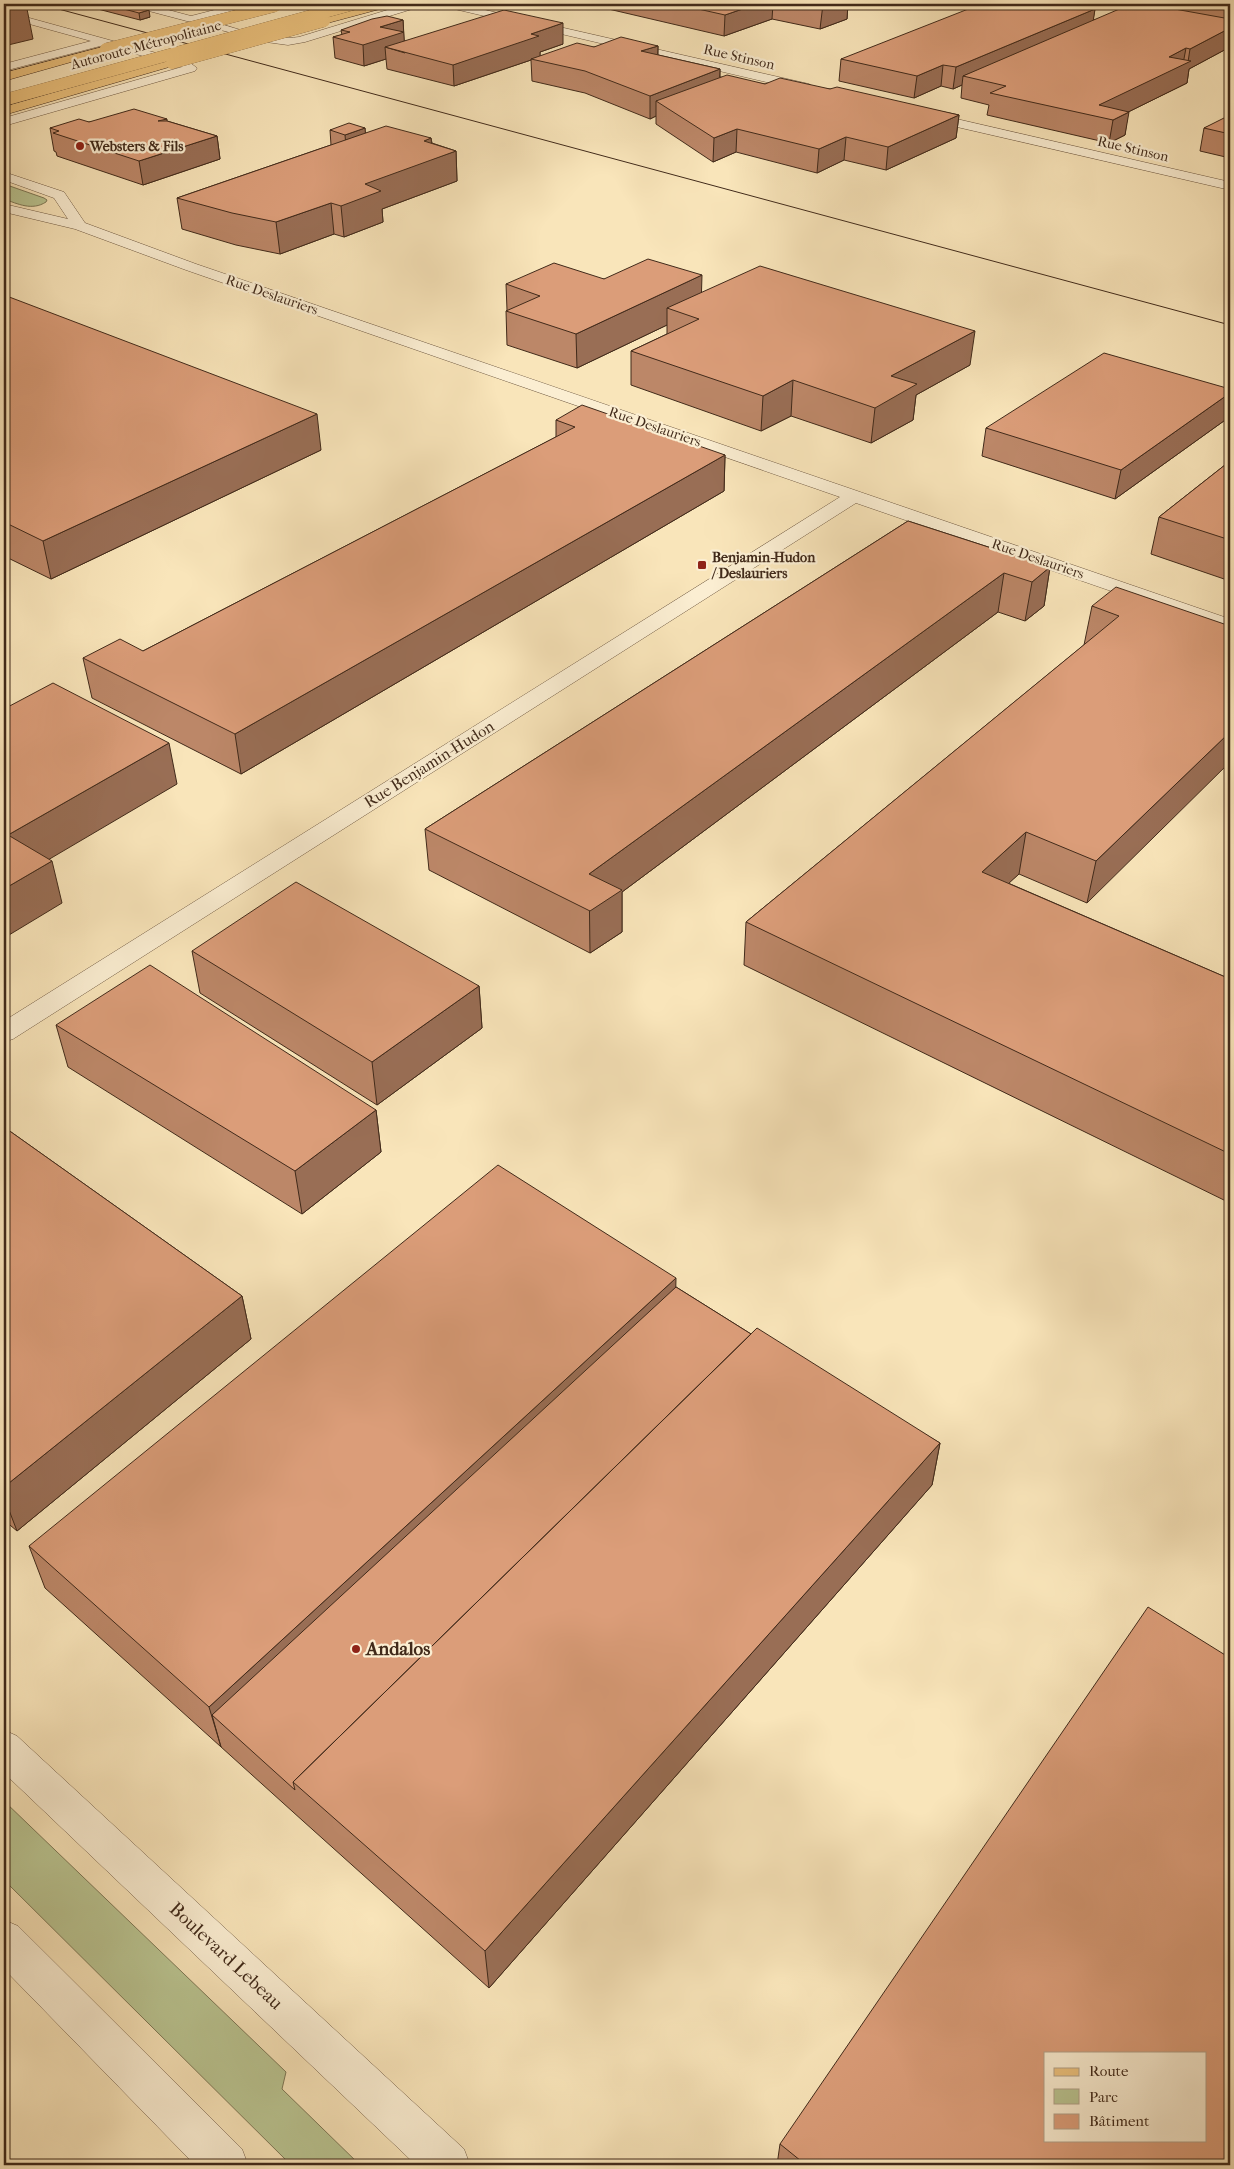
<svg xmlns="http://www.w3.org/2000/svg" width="1234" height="2169" font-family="'IM FELL French Canon',serif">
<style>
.green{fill:#bac592;stroke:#7e7856}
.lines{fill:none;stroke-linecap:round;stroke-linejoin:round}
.minor-casing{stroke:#6f5942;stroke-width:1}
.major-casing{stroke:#412a1a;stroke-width:1}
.minor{fill:#fbeed2;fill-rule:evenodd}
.major{fill:#ecc27d;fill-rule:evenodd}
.tram{stroke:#412a1a;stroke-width:1}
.major-bridge-casing{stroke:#412a1a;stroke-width:12;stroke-linecap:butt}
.highway-bridge-casing{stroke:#412a1a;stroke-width:12;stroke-linecap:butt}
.major-bridge{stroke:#ecc27d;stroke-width:12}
.highway-bridge{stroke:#ecc27d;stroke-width:12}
.wall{fill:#bc8768;stroke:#412a1a}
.shaded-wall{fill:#996e55;stroke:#412a1a}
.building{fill:#db9d79;stroke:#412a1a;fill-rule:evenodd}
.poi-dot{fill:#8f2418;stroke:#fbeed2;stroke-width:2}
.labels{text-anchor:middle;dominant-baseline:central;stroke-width:4.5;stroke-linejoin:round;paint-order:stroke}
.far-street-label{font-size:14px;fill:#412a1a;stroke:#fbeed2}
.far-poi-label{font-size:14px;font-weight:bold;fill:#412a1a;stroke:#fbeed2;text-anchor:start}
.street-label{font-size:16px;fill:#412a1a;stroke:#fbeed2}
.near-poi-label{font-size:19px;font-weight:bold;fill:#412a1a;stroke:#fbeed2;text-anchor:start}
.near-street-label{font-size:19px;fill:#412a1a;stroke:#fbeed2}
</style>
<rect width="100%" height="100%" fill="#f9e5ba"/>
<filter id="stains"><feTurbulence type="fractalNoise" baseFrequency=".004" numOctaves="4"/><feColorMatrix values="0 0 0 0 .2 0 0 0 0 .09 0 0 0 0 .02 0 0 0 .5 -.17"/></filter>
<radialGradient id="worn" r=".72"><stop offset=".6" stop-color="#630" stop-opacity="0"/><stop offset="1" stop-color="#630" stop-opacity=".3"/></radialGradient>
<path class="green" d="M4,184L44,198L47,200L46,202C32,211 18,204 4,199Z
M4,1801L286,2072L282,2089L360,2165H291L4,1880Z"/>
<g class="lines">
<defs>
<path id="minor" d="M129,4H146L191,16L238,4H255L254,6L204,19C234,27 268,42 299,37L407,4H423L422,6L305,42L288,45L266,42L130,6Z
M441,4H459L809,84L815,88L809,92L446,7Z
M4,11L189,62L197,68L195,71L4,126V118L182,67L104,45L4,71V64L91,41L4,17Z
M922,111L1230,182V190L918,118L916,115L918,112Z
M4,172L64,192L85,223L196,264L1230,619V632L856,503L13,1039L4,1042V1021L840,497L186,270L75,229L4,212V204L68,219L54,198L4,180Z
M4,1730L17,1736L464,2149L470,2165H416L4,1773Z
M4,1920L18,1926L242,2149L248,2165H195L4,1969Z"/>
<path id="major" d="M376,4H392L391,6L324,24L318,21L320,19Z
M106,46L110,47L112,49L110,51L4,81V73Z
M172,59L178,63L176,65L4,115V107Z"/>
</defs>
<use href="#minor" class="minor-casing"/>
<use href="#major" class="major-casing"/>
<use href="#minor" class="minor"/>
<use href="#major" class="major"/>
<path class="tram" d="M40,4L1230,325"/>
<defs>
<path id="major-bridge" d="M106,49L275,6
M172,63L324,21"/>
<path id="highway-bridge" d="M4,100L354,4"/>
</defs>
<use href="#major-bridge" class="major-bridge-casing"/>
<use href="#highway-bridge" class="highway-bridge-casing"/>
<use href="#major-bridge" class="major-bridge"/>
<use href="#highway-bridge" class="highway-bridge"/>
</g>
<path class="wall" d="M93,4H125L150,17L140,20L94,8Z
M190,4H207L199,6Z
M587,4H848L847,19L820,29L772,19L724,36Z
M1161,4H1230V47L1189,69L1187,83L1128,112L1125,135L1109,143L987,115L989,105L961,98L962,85L953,89L941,86L914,98L839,81L841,59L1095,9L1093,20L1161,6Z
M403,20L404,41L563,44L540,52V56L594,47L658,46V55L720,69V77L765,84L830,89L959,115L956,138L886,170L844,160L817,173L736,152L713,162L656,124V116L650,119L585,93L532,81L531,60L454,86L387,69L386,59L364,66L335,58L333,37L342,35L341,30Z
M1230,118V158L1200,151L1204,128Z
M167,119V121L217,136L220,159L143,185L57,156L56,152L54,151L50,128L89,122Z
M365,128V133L431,138L432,143L456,151L457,181L382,209L383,222L344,237L334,234L280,254L236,245L182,229L177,198L331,145L330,130Z
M604,279L702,293L970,365L916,395L913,420L871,443L791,416L761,431L631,385V351L667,334V325L577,368L507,345L506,311L507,310L506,284Z
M4,295L321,450L51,579L4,556Z
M1230,389V407L1228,418L1115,499L982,456L986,428Z
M556,420L725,455L724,491L241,774L92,698L83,658L143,651L556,437Z
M1230,461V581L1151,554L1159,517Z
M908,521L1050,567L1044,606L1025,621L998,612L622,892V932L590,953L429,870L425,829Z
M1092,606L1230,626L1087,903L1019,874L1008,883L1230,979V1203L744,965L746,922L1084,645Z
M192,951L479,986L482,1028L377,1105L200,993Z
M56,1025L376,1110L381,1152L302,1214L68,1067Z
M4,1127L242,1296L251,1339L17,1531L4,1520Z
M676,1287L751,1334L940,1443L932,1485L489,1988L303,1821L45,1588L29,1546Z
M780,2144L1230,2165H777Z"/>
<path class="shaded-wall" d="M26,4L33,39L4,46V9Z
M198,4H207L199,6Z
M757,4H773L772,19L724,36L725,15Z
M823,4H848L847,19L820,29Z
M1095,9L1092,29L963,76L962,85L953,89L956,67Z
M149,10L150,17L140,20L139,13Z
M403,20L405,53L385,47L386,59L364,66L363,45L380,27Z
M563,23V44L540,52V57L531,59V60L454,86L453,65L531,34Z
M1230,28V47L1189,69L1187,83L1112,120L1099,105L1169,57L1186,48L1183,64L1188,62L1190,49Z
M658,46L657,67L641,51Z
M943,65L941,86L914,98L917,76Z
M720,69L719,91L656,101V116L650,119V96Z
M1129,112L1125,135L1109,143L1113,120Z
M959,115L956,138L886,170L888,147Z
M365,128L367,151L347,158L345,135Z
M737,129L736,152L713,162L714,138Z
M217,136L220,159L143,185L139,161Z
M846,137L844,160L817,173L819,149Z
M431,138L433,159L456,151L457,181L382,209L383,222L344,237L341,206L365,184L424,141Z
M331,203L334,234L280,254L276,222Z
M702,275L701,308H667V325L577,368L576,334Z
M975,331L970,365L916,395L913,420L871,443L875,408L891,376Z
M793,380L791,416L761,431L763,396Z
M1230,393V407L1228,418L1115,499L1121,470Z
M317,414L321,450L51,579L43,541Z
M725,455L724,491L241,774L235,734Z
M1050,567L1044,606L1025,621L1032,582Z
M1004,573L998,612L622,892V932L590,953L589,874Z
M1230,732V762L1087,903L1096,861Z
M169,743L177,784L19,877L8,835Z
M1026,832L1019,874L975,914L982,872Z
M52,861L62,903L4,938V889Z
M479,986L482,1028L377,1105L372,1062Z
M376,1110L381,1152L302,1214L295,1171Z
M676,1278L675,1321L212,1715L221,1747L209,1707Z
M242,1296L251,1339L17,1531L4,1497V1487Z
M940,1443L932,1485L489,1988L485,1951Z"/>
<path class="building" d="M4,4H25L4,9Z
M105,4H125L149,10L139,13Z
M676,4H757L725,15Z
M799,4H835L822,8Z
M981,4H1068L1095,9L956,67L943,65L917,76L841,59Z
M1131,4H1147L1230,19V28L1190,49L1186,48L1169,57L1191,61L1099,105L1129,112L1113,120L990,93L1006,86L963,76Z
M504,10L563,23L531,34L539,36L453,65L385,47Z
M387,16L403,20L380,27L404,32L363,45L333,37L350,32L341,30L372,19Z
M621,37L658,46L641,51L720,69L650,96L585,71L531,59L577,43L594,47Z
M727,75L765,84L780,78L830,89L837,87L959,115L888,147L846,137L819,149L737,129L714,138L656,101Z
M134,109L167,119L158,121H167L217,136L139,161L53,133L59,131L50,128L79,119L89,122Z
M1226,117L1230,118V134L1204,128Z
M349,123L365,128L345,135L330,130Z
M386,126L431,138L424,141L456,151L365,184L381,191L341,206L331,203L276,222L232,213L177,198Z
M648,259L702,275L576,334L506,311L540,296L506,284L554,263L604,279Z
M760,266L975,331L891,376L917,384L875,408L793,380L763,396L631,351L699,319L667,308Z
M4,295L317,414L43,541L4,522Z
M1104,353L1230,389V393L1121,470L986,428Z
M582,405L725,455L235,734L83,658L120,639L143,651L575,427L556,420Z
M1230,461V540L1159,517Z
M908,521L1050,567L1032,582L1004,573L589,874L622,890L590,911L425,829Z
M1116,587L1230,626V732L1096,861L1026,832L982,872L1230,979V1154L746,922L1119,616L1092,606Z
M53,683L169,743L8,835L52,861L4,889V709Z
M296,882L479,986L372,1062L192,951Z
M150,965L376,1110L295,1171L56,1025Z
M4,1127L242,1296L4,1487Z
M498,1165L676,1278L209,1707L29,1546Z
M676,1287L751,1334L293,1782L295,1790L212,1715Z
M757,1328L940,1443L485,1951L293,1782Z
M1148,1607L1230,1658V2165H806L780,2144ZM1045,2053H1205V2140H1045Z"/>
<g class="poi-dot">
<circle cx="80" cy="146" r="5"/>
<rect x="697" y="560" width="10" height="10" rx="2.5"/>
<circle cx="356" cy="1649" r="5"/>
</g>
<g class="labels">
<g class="far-street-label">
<text transform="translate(146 45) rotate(-15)">Autoroute Métropolitaine</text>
<text transform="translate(739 57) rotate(13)">Rue Stinson</text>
<text transform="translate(1133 149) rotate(13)">Rue Stinson</text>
<text transform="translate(272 295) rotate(19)">Rue Deslauriers</text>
<text transform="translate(655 427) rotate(19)">Rue Deslauriers</text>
<text transform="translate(1038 559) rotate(19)">Rue Deslauriers</text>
</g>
<g class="far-poi-label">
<text x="90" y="146">Websters &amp; Fils</text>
<text x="712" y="557">Benjamin-Hudon<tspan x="712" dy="16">/ Deslauriers</tspan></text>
</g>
<g class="street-label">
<text transform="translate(429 764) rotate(-32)">Rue Benjamin-Hudon</text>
</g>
<g class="near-poi-label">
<text x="366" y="1649">Andalos</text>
</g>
<g class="near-street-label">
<text transform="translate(226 1956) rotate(43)">Boulevard Lebeau</text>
</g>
</g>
<rect width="1234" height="2169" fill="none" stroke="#f9e5ba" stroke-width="20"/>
<rect x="5" y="5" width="1224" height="2159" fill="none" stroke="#412a1a" stroke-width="2.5"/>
<rect x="10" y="10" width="1214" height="2149" fill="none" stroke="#412a1a"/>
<rect x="1044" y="2052" width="162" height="90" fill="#fbeed2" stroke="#b1a088"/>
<rect x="1054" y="2068" width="25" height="8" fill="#ecc27d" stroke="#b1a088"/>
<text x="1089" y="2076" font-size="15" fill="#412a1a">Route</text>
<rect x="1054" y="2089" width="25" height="15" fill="#bac592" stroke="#b1a088"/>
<text x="1089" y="2102" font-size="15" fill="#412a1a">Parc</text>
<rect x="1054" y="2114" width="25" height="15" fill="#db9d79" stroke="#b1a088"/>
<text x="1089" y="2126" font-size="15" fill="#412a1a">Bâtiment</text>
<rect width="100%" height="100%" filter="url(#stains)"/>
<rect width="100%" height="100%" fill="url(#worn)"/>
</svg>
